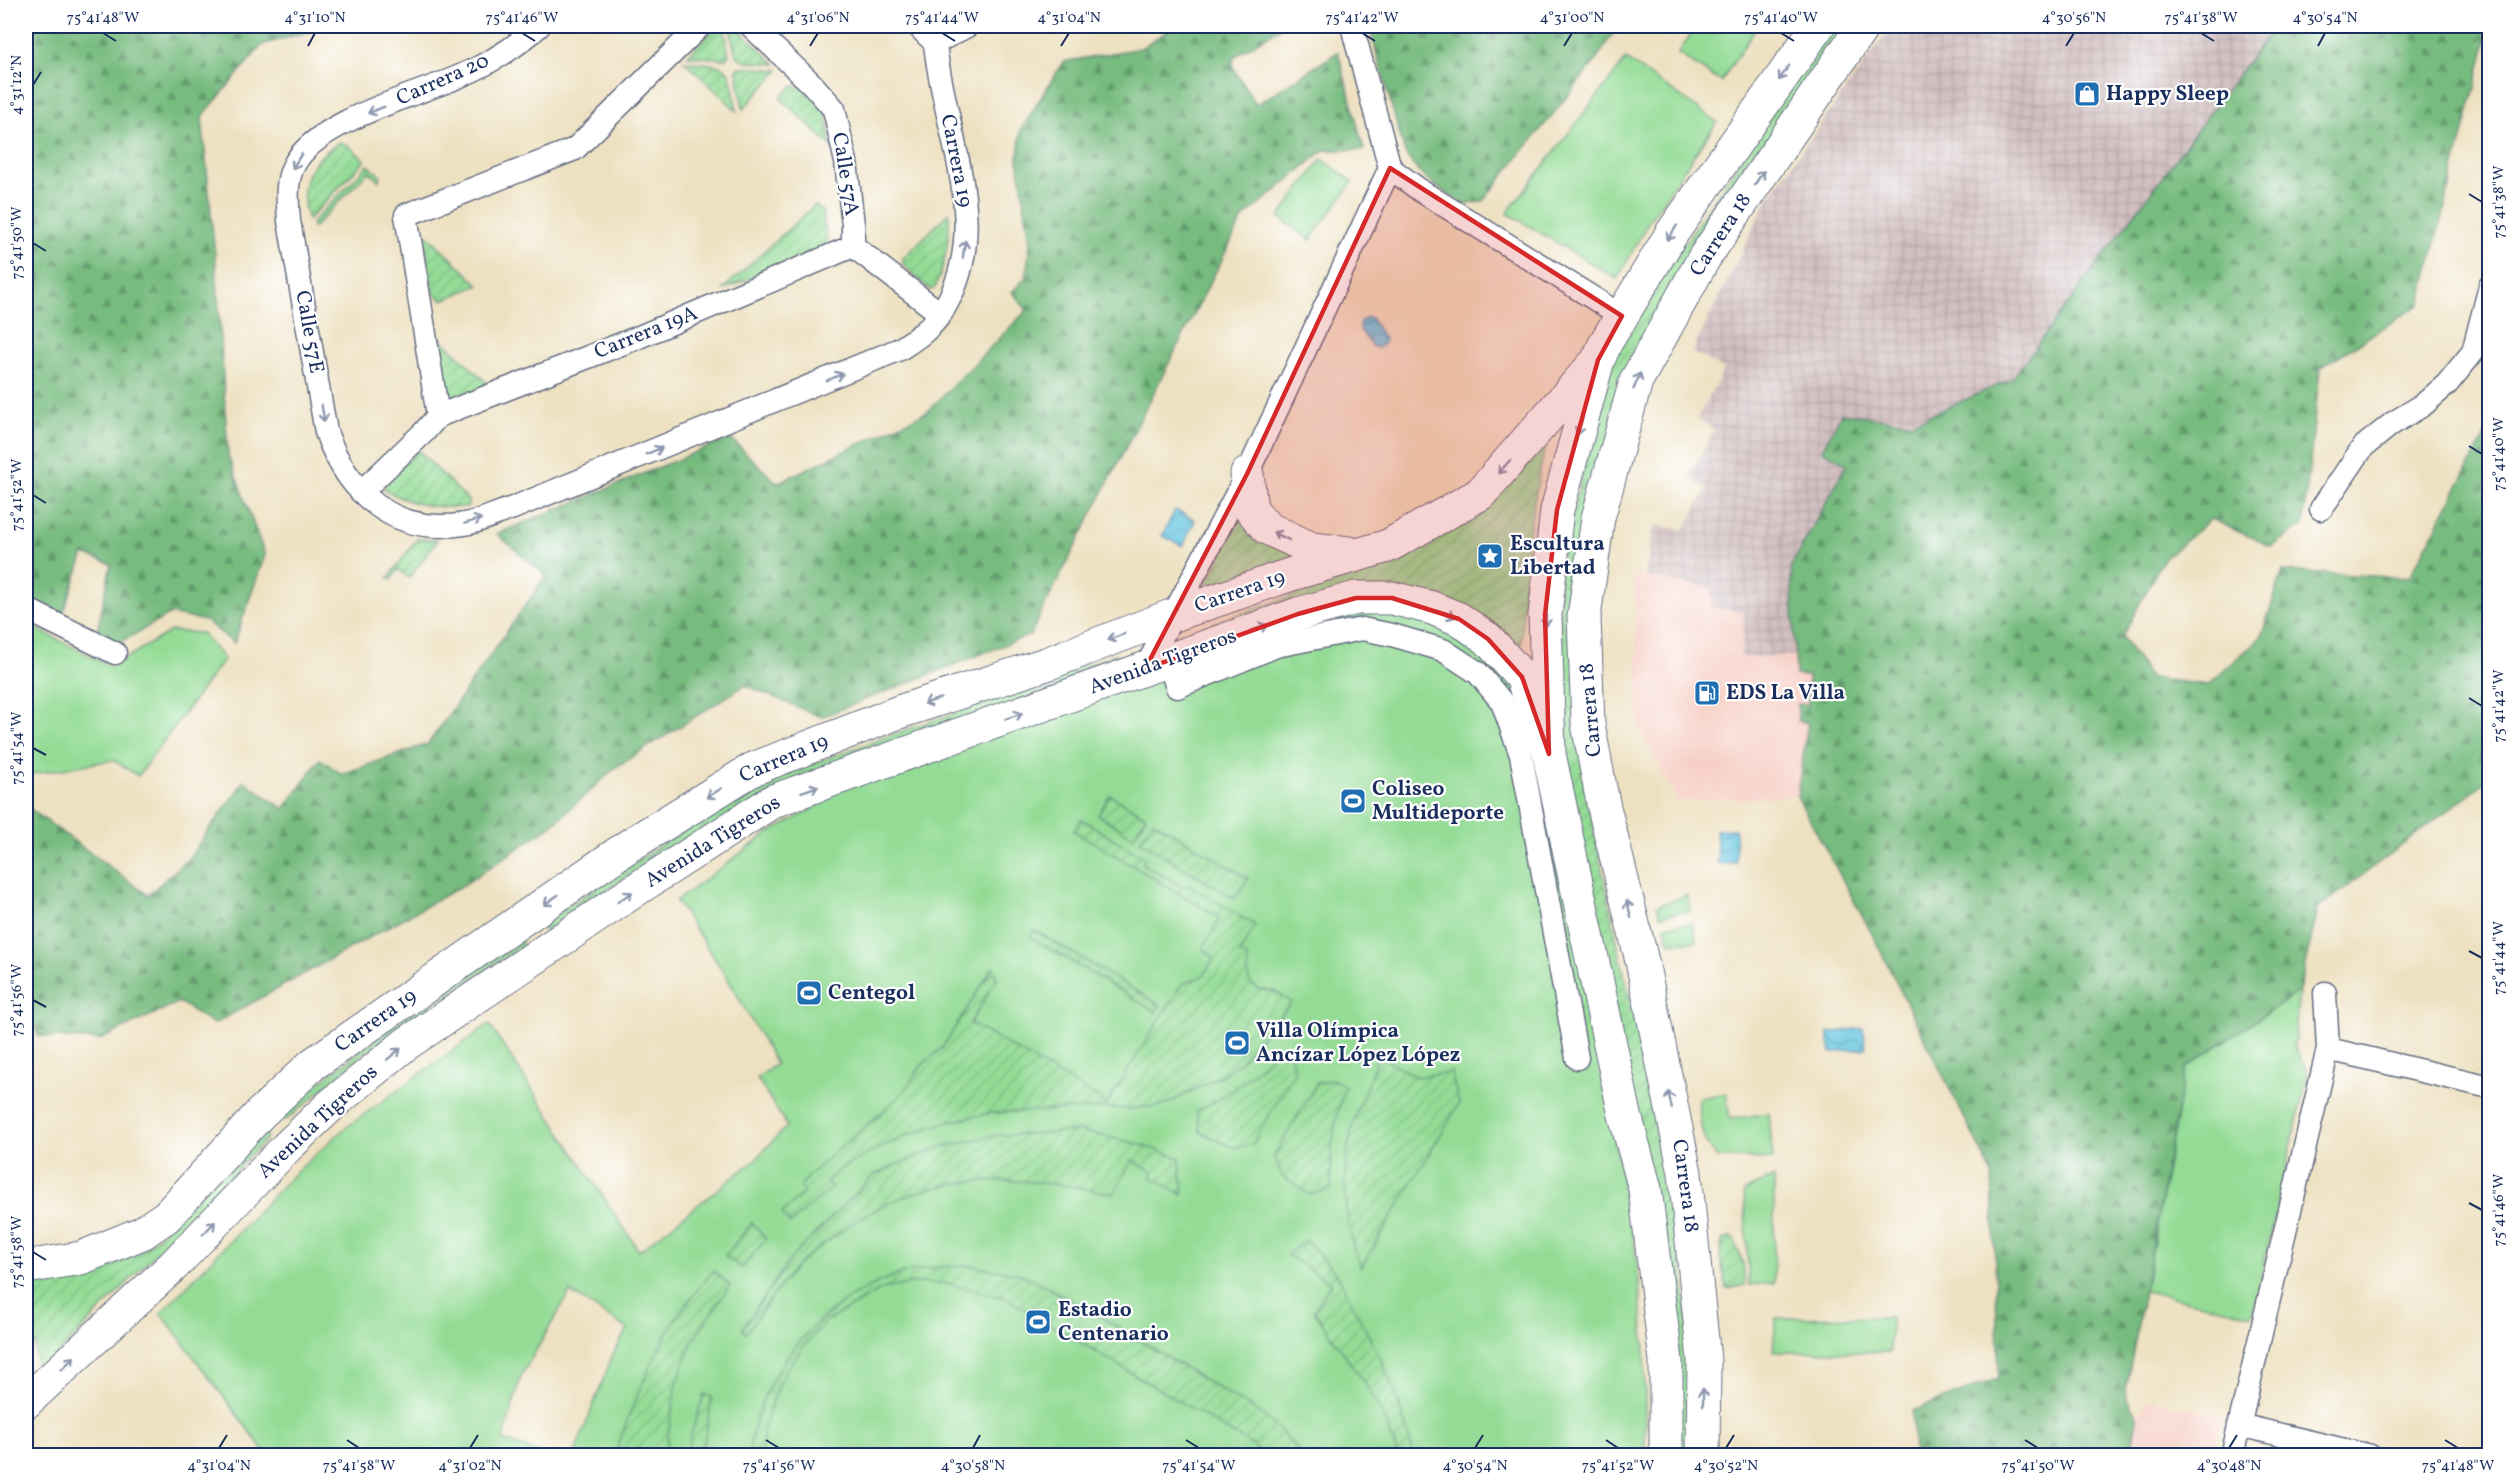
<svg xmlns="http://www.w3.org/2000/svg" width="2515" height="1481" font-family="Vollkorn,serif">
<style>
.built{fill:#f7d1c8}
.industrial{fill:url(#industrial-grid)}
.green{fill:#94dc96;stroke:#58867a;stroke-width:1.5}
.forest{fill:url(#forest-firs);stroke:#49766e;stroke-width:1.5}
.garden{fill:url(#garden-furrows);stroke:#58867a;stroke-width:1.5}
.water{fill:url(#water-waves);stroke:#3e7a9e;stroke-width:1.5}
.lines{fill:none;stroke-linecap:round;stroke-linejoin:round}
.street-casing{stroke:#656d81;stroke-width:25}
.secondary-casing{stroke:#656d81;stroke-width:35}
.primary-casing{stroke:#656d81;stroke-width:35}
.street{stroke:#fff;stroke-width:22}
.secondary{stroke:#fff;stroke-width:33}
.primary{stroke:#fff;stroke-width:33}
.oneway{stroke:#8d97ae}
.marked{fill:#d62828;fill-opacity:0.2;stroke:#d62828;stroke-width:4.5;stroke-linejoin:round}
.ticks{fill:none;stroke:#1b2f5e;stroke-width:2}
.labels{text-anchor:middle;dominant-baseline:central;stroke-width:4.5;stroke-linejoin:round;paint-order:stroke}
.street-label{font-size:21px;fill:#1b2f5e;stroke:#fff}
.poi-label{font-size:21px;font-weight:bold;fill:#1b2f5e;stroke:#fff;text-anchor:start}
.neatline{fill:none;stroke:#1b2f5e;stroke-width:2}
.ticks-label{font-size:15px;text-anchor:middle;fill:#1b2f5e}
</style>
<defs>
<pattern id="industrial-grid" width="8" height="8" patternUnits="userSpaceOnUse" patternTransform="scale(1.5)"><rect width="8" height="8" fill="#d2bfc0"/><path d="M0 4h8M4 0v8" fill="none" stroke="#b4a4a7"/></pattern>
<pattern id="forest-firs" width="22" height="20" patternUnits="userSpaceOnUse" patternTransform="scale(1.5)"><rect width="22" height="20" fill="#77bc7f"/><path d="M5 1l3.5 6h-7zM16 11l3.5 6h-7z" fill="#61996b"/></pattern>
<pattern id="garden-furrows" width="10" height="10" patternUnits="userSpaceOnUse" patternTransform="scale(1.5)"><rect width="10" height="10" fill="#94dc96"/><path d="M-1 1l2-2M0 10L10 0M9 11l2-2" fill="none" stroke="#7fbd84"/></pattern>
<pattern id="water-waves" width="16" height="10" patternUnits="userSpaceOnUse" patternTransform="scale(1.5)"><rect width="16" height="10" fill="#61c4df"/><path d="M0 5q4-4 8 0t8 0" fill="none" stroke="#4fa0b8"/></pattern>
</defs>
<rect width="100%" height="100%" fill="#fff"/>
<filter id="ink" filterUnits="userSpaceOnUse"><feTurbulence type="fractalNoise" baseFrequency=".0167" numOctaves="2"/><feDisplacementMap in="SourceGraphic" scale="12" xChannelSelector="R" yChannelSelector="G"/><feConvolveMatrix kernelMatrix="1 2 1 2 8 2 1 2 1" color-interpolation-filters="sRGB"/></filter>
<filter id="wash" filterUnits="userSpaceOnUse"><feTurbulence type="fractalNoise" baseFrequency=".008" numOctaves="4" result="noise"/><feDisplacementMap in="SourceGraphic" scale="24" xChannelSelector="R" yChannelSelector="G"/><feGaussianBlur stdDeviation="1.35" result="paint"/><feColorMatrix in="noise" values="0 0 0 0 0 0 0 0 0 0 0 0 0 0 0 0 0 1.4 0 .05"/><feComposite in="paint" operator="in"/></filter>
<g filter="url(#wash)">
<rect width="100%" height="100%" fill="#eee1c1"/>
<path class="built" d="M1634,575L1711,588L1744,612L1742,657L1794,656L1796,675H1808V705H1798L1808,723L1797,796L1678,801L1639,727Z
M2150,1399L2221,1416L2213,1455H2131L2137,1417Z"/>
<path class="industrial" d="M1891,26H2264L2267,36L2012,379L1912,423L1842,414L1848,463L1791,568L1794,656L1741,657L1744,612L1712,608L1711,588L1645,577L1654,525L1684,530L1707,488L1689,477L1715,429L1697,419L1724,369L1692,352L1768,198Z"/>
<path class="green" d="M1696,26H1757L1721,82L1678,54Z
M1626,59L1717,122L1649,221L1617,279L1507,213Z
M1322,159L1353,182L1310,240L1279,217Z
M1432,608L1522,677L1579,951L1637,1259L1645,1352V1455H574L613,1354L628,1329L570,1292L521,1376L503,1440L545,1455H267L161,1313L293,1175L344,1129L489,1024L639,1251L754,1161L787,1126L757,1078L776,1064L725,974L676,901L767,834L818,806L810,789L1298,614Z
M26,623L111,667L171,631L202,633L224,659L138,776L113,760L26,775Z
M1687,895L1690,911L1660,916L1657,906Z
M1692,923L1697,941L1670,943L1664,926Z
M2299,991L2294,1046L2308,1073L2252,1315L2145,1291L2185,1068Z
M1726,1093L1730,1119L1769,1113L1773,1159L1718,1158C1700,1143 1700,1120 1698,1098Z
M1774,1177V1283L1749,1285L1744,1191Z
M1891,1317L1890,1352H1773L1776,1318Z"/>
<path class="forest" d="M26,26H327L262,45L202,117L216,266L228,455L265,555L234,643L206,621L170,614L116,645L96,637L111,564L84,554L62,616L26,597Z
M1175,26H1282L1234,57L1232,66L1256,105L1338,52L1364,150H1324L1243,218L1030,635L821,717L745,685L616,767L551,826L465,884L214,1024L179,1002L99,1040L38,1036L35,1025H26V806L148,895L188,859L244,781L284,809L320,759L342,774L428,744L546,576L497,534L730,438L777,483L927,412L1027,310L1012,292L1026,277L1030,243L1018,159L1021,130L1063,62L1141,48Z
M1369,26H1618L1594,63L1483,201L1465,205C1440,188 1418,179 1404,150Z
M2264,26H2489L2490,28L2420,304L2320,368L2303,525L2272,547L2211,519L2163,560L2122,637L2150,678L2208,685L2261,637L2283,571L2409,578L2489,428V779L2318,909L2299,991L2185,1068L2125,1395L2137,1417L2131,1455H1914L1912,1411L1999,1378L1992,1173L1872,934L1797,796L1808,723L1798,721V704L1808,705V676L1796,675L1791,567L1847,464L1822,450L1842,413L1912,423L2012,379L2267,36Z"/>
<path class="garden" d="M717,26H724L729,55L725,59L688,56Z
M730,26H735L776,64C737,60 736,67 730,26Z
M1830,26H1847L1600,458L1586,791L1621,960L1671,1178L1692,1358L1691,1455H1677L1566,804L1559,566L1615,347Z
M684,61C735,67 728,61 737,111Z
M740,67L779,70L743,109L737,70Z
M792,86L802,87L826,111L831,146L780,98Z
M340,142L348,145L365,160L308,220C296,184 308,162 340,142Z
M368,165L381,176L379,181L369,171L313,228L311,224Z
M815,205L822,211L828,245L722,290Z
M949,213C950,239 945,264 935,288L930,290L903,264V258Z
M422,230L479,285L443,300L434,294Z
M436,334L488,384L490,389L454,402L445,399Z
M1550,428C1529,507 1523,573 1521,655L1440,595L1182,644L1178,636L1405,557L1465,521Z
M418,450L469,501L467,507C436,508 411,506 384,489L386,483Z
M1240,517L1296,556L1205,588L1236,526Z
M417,539L438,540L409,578L398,569L391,580L388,578Z
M1117,654L1120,661L679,843L545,931L541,924L719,807L767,780Z
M1110,795L1146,816L1134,837L1098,815Z
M1081,819L1145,858L1143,864L1183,887L1189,885L1255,925L1240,954L1247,956L1249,982L1260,990L1273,991L1292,1002L1239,1063L1222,1075L1165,1105L1130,1109L1104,1108L991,1113L947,1122L911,1134L869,1153L839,1170L827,1181L832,1187L790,1224L782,1213L804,1193L801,1186L807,1177L900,1096L922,1065L943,1047L993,967L997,979L970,1023L1104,1101L1105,1107L1181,985L1204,975L1214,957L1203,949L1220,918L1074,831Z
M1153,821L1248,878L1235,899L1140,841Z
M1034,930L1160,1005L1156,1012L1030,937Z
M521,940L523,945L390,1033L286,1120L281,1116L324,1079L396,1022Z
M1279,1047L1290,1055L1295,1071L1252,1145L1232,1147L1200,1132L1197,1111C1229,1094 1255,1075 1279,1047Z
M1378,1055L1417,1077L1451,1072L1459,1104L1361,1268C1342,1222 1340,1169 1354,1121C1361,1099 1371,1077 1378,1055Z
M1334,1080L1346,1086C1333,1120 1330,1152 1331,1189L1310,1195L1282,1176L1274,1156L1317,1083Z
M262,1131L267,1138L37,1376L35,1346L26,1317V1284C63,1283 104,1274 136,1254C155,1242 171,1224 187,1207C212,1182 237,1157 262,1131Z
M1081,1131L1143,1145L1180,1158L1183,1195L1151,1177L1153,1172L1132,1160L1114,1194C1011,1174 922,1168 835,1236C822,1245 810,1253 799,1264C779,1285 763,1310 746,1333L742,1329L791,1258L874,1175L919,1155L949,1145L992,1136Z
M752,1223L766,1239L742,1268L725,1256Z
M1733,1237L1743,1263L1745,1285L1727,1289L1720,1257L1722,1240Z
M1306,1240L1338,1276L1382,1361L1396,1394L1414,1455H1397C1384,1399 1345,1358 1314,1311L1331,1283L1287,1255Z
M967,1265L1020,1274L1038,1282L1103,1318L1261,1414L1280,1430L1302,1455H1263L1252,1445L1006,1298L945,1283H914L882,1289L825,1322L803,1347L785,1371L772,1403L764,1430L761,1455H749C757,1375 816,1306 891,1277C915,1268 942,1267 967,1265Z
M713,1271L730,1285L692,1342L676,1386L665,1455H615C630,1410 649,1365 673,1323C683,1305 700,1288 713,1271Z
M704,1394L712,1397L702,1455H685Z"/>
<path class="water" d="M1367,317L1371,318L1384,339V343L1379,348L1373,347L1360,330V322Z
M1175,510L1195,520L1183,546L1162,536Z
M1735,829L1736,863L1718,864L1716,830Z
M1863,1028L1866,1048L1831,1053L1828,1033Z"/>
</g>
<g filter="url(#ink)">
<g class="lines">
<defs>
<path id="street" d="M539,26C516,47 487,65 458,77C413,96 313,122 293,167C285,184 288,203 289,221L326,432C348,494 395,536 464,524C480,522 497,513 513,508L900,349C915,339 931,329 941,313C996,230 943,132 935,43
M751,26L812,84L834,109L846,162L853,225V246L941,314
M918,26L935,43
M1352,26L1390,168L1421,191L1622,316
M935,43L967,26
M438,416L639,337L853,246
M361,492L424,432L438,416L406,215L575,149L700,26
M2321,509L2363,447L2393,423L2423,405L2447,384L2473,352L2490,286
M26,609L115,653
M1168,660L1177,687L1276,646L1362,629L1392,635L1443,650L1478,673L1502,702L1521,755L1577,1058
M1145,669L1247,474L1390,168
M2328,1049L2490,1087
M2239,1425L2370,1456
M2232,1456L2328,1049L2325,993"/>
<path id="secondary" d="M1247,474L1251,509L1267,528L1312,549L1349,553
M26,1267L81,1258L142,1233L167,1216L260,1114L313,1064L630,845L753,769L899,712L1046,664L1171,616L1292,574L1388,546L1480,494L1598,360
M26,1402L174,1265L287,1147L331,1105L406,1044L643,885L773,801L1298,614L1356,598H1392L1432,608L1459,619L1488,639L1522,677L1546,745"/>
<path id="primary" d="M1666,1456V1361L1645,1189L1625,1115L1549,754L1545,615L1557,510L1598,360L1606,342L1672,233L1818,26
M1703,1456L1704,1360L1685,1173L1642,961L1603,803L1588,724L1584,617L1598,518L1636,381L1704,258L1863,26"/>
</defs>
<use href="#street" class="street-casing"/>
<use href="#secondary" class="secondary-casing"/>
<use href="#primary" class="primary-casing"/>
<use href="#street" class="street"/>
<use href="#secondary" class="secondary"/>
<use href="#primary" class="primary"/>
</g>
<defs><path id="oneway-shaft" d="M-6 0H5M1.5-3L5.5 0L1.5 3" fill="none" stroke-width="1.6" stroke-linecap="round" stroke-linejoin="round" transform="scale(1.5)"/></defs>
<g class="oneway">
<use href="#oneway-shaft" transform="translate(1784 73) rotate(125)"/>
<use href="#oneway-shaft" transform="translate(376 110) rotate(158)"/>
<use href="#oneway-shaft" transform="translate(297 161) rotate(121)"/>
<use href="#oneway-shaft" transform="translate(1759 178) rotate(-56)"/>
<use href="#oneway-shaft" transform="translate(1672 233) rotate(123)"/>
<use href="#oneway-shaft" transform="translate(964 249) rotate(-82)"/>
<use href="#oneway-shaft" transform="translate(835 377) rotate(-23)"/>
<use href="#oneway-shaft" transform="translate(1637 381) rotate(-67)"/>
<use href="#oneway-shaft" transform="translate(323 413) rotate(80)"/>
<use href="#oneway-shaft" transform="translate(1580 426) rotate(105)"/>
<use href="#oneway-shaft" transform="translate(654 451) rotate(-22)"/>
<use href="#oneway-shaft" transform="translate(1504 467) rotate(131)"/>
<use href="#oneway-shaft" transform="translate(473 521) rotate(-17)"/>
<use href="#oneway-shaft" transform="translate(1281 536) rotate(-153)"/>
<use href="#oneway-shaft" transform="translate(1447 614) rotate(22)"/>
<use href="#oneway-shaft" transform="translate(1546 618) rotate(91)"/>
<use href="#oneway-shaft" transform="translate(1259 628) rotate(-20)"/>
<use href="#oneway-shaft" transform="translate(1116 637) rotate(159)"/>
<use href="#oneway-shaft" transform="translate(932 701) rotate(162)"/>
<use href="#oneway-shaft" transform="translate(1014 716) rotate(-19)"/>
<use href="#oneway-shaft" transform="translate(810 789) rotate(-19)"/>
<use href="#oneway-shaft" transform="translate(714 793) rotate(148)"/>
<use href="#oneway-shaft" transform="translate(625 897) rotate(-34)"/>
<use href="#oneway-shaft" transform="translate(551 900) rotate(145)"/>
<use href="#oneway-shaft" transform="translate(1629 909) rotate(-104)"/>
<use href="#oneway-shaft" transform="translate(394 1054) rotate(-39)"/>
<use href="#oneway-shaft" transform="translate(1670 1100) rotate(-102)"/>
<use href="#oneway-shaft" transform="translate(209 1228) rotate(-46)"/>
<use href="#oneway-shaft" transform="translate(68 1363) rotate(-45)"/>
<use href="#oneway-shaft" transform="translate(1703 1397) rotate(-90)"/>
</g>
</g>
<path class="marked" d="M1390,168L1622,316L1598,360L1557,510L1545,615L1549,754L1522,677L1488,639L1459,619L1392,598H1356L1298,614L1145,669L1247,474Z"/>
<path class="ticks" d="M103,33L116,41M522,33L535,41M942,33L955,41M1362,33L1375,41M1781,33L1794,41M2201,33L2214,41M308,46L315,33M810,46L818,33M1061,46L1069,33M1564,46L1572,33M2066,46L2074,33M2318,46L2325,33M33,85L41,72M2469,194L2482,202M33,243L46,251M2469,446L2482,454M33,495L46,503M2469,698L2482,706M33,748L46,755M2469,951L2482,958M33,1000L46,1007M2469,1203L2482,1210M33,1252L46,1260M347,1440L359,1448M766,1440L779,1448M1186,1440L1199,1448M1606,1440L1618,1448M2025,1440L2038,1448M2445,1440L2458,1448M219,1448L227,1435M470,1448L478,1435M973,1448L980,1435M1475,1448L1483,1435M1726,1448L1734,1435M2229,1448L2237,1435"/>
<defs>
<symbol id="shop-square" viewBox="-11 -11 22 22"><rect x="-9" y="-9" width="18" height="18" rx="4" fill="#1f6fb2" stroke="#fff"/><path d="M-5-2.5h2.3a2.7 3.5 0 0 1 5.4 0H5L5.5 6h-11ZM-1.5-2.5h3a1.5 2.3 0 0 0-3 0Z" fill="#fff"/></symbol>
<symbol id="sight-square" viewBox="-11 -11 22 22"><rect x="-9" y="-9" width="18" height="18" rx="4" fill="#1f6fb2" stroke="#fff"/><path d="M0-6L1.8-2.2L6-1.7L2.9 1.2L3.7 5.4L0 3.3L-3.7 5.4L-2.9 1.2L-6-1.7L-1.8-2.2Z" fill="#fff"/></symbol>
<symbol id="fuel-square" viewBox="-11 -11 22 22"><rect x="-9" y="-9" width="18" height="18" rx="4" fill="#1f6fb2" stroke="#fff"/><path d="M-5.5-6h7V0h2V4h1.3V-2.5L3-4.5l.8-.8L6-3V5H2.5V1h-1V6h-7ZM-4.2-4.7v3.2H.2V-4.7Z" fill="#fff"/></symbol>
<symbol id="stadium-square" viewBox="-11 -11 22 22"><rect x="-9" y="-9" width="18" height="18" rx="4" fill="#1f6fb2" stroke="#fff"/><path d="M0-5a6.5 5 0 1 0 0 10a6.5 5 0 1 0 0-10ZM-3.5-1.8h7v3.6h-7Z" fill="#fff"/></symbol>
</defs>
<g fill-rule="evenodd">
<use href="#shop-square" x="2072" y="79" width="30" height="30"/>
<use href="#sight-square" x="1475" y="541" width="30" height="30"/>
<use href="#fuel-square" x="1692" y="678" width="30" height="30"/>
<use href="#stadium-square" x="1338" y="786" width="30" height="30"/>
<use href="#stadium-square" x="794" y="978" width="30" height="30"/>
<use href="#stadium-square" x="1222" y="1028" width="30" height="30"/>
<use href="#stadium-square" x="1023" y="1307" width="30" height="30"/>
</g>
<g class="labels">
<g class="street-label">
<text transform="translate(443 80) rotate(-24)">Carrera 20</text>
<text transform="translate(956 161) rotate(79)">Carrera 19</text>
<text transform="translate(845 174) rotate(81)">Calle 57A</text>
<text transform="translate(1721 235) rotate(-57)">Carrera 18</text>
<text transform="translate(309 332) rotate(80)">Calle 57E</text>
<text transform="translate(646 333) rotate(-22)">Carrera 19A</text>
<text transform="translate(1240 592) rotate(-19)">Carrera 19</text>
<text transform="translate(1163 662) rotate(-20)">Avenida Tigreros</text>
<text transform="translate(1591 710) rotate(-95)">Carrera 18</text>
<text transform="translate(784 759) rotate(-23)">Carrera 19</text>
<text transform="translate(713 842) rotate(-32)">Avenida Tigreros</text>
<text transform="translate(376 1021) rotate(-35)">Carrera 19</text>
<text transform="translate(318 1122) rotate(-43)">Avenida Tigreros</text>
<text transform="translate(1685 1186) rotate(82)">Carrera 18</text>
</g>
<g class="poi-label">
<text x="2106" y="94">Happy Sleep</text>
<text x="1510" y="544">Escultura<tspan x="1510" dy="24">Libertad</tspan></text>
<text x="1726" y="693">EDS La Villa</text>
<text x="1372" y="789">Coliseo<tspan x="1372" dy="24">Multideporte</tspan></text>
<text x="828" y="993">Centegol</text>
<text x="1256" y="1031">Villa Olímpica<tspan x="1256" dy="24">Ancízar López López</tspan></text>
<text x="1058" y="1310">Estadio<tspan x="1058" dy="24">Centenario</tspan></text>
</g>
</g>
<rect width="2515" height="1481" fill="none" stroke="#fff" stroke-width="66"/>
<rect x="33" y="33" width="2449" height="1415" class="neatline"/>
<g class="ticks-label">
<text x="103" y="22">75°41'48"W</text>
<text x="315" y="22">4°31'10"N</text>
<text x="522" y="22">75°41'46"W</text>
<text x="818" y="22">4°31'06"N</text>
<text x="942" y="22">75°41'44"W</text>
<text x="1069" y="22">4°31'04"N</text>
<text x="1362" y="22">75°41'42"W</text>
<text x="1572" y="22">4°31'00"N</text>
<text x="1781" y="22">75°41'40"W</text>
<text x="2074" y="22">4°30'56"N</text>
<text x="2201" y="22">75°41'38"W</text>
<text x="2325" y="22">4°30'54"N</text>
<text transform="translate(16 85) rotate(-90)" y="5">4°31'12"N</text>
<text transform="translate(2498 202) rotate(-90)" y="5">75°41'38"W</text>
<text transform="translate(16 243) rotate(-90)" y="5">75°41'50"W</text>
<text transform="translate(2498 454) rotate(-90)" y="5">75°41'40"W</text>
<text transform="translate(16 495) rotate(-90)" y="5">75°41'52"W</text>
<text transform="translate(2498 706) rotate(-90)" y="5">75°41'42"W</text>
<text transform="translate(16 748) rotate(-90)" y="5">75°41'54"W</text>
<text transform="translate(2498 958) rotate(-90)" y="5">75°41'44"W</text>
<text transform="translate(16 1000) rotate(-90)" y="5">75°41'56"W</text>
<text transform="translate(2498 1210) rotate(-90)" y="5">75°41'46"W</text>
<text transform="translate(16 1252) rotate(-90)" y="5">75°41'58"W</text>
<text x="219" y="1470">4°31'04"N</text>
<text x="359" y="1470">75°41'58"W</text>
<text x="470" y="1470">4°31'02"N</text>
<text x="779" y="1470">75°41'56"W</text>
<text x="973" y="1470">4°30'58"N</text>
<text x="1199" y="1470">75°41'54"W</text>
<text x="1475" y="1470">4°30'54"N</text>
<text x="1618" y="1470">75°41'52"W</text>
<text x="1726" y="1470">4°30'52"N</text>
<text x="2038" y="1470">75°41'50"W</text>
<text x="2229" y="1470">4°30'48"N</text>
<text x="2458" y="1470">75°41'48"W</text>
</g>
</svg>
